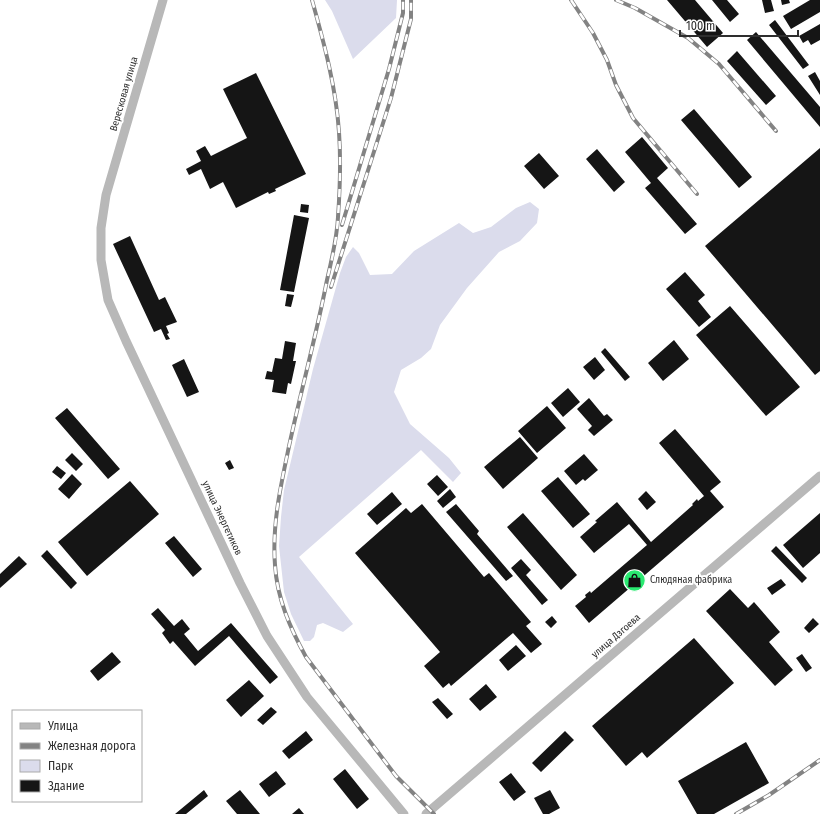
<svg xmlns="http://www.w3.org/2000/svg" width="820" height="814" font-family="'Fira Sans Condensed',sans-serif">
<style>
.green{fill:#dbdcec}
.building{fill:#151515}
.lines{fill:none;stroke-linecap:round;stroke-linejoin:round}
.secondary{stroke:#b8b8b8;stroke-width:9}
.rail-casing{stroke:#838383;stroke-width:4}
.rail{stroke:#fff;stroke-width:2.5;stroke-dasharray:8;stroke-linecap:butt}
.labels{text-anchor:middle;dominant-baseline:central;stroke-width:4;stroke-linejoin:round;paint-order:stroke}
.street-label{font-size:10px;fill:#2e2e2e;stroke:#fff}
.poi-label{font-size:10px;fill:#2e2e2e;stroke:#fff;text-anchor:start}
</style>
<rect width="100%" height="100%" fill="#fff"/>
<path class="green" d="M325,0H397L396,18L353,59L332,11Z
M530,202L539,209L537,223L520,241L499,252L467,288L440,325L431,349L421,358L401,370L394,392L410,424L449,458L461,473L453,482L421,450L299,557L353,624L343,632L323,623L317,625L314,637L310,641H304L291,614L284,592L279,546L281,517L284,490L313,369L340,273L346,257L353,247L359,253L370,275L392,274L414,251L459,223L473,233L491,227L516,208Z"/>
<path class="building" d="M667,0H695L723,33L707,47Z
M712,0H727L739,14L730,22Z
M762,0H771L774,11L765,13Z
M781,0H789L790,3L782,5Z
M810,0H820V12L791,29L783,16Z
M775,20L809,65L803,69L769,25Z
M820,24V40L811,45L808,40L803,43L799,36Z
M756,32L820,107V127L747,40Z
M737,51L776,96L766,105L727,61Z
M815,72L820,81V95L808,76Z
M256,73L306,174L275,189L276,191L269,194L268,192L236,208L223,182L210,189L201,169L189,175L186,169L201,161L196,151L205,146L211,156L247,138L223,89Z
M694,109L752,177L739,188L681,120Z
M642,137L668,168L657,178L697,224L685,234L645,188L651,183L625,152Z
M820,148V371L815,375L705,246Z
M597,149L625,182L614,192L586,159Z
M539,153L559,176L544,189L524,166Z
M301,204L309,205L308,213L300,212Z
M294,215L309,218L294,292L280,290Z
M130,236L159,300L165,297L177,322L166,326L169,333L167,334L170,339L166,340L161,329L154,332L113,244Z
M685,272L705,295L698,301L711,317L699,327L666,289Z
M287,294L294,295L291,307L285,306Z
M730,306L800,387L766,416L696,335Z
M674,340L689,359L663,381L648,363Z
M285,341L296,343L293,361H296L291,384L288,383L286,394L272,392L274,380L265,379L267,371L272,372L275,358L282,359Z
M605,348L630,377L625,381L601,352Z
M595,357L605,370L594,380L583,367Z
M184,359L199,392L187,397L172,365Z
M568,388L580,402L563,417L551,403Z
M589,398L604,416L607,414L613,420L594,436L588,430L592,426L577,409Z
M547,406L566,428L537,453L518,431Z
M67,408L120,469L108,479L55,418Z
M675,429L721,482L710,491L724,507L589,623L575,606L586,597L585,595L590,591L591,593L647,545L629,524L594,553L580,537L597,522L595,521L617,502L651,542L693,505L692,504L697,499L698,501L704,496L659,443Z
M520,437L538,458L503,489L484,467Z
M72,453L83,464L76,471L65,460Z
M584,454L598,470L585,481L583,479L576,485L564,471Z
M230,460L234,468L229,470L225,463Z
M57,466L66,473L61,479L52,472Z
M72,474L82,484L69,499L58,489Z
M437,475L448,487L438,496L427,484Z
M558,477L590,514L573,528L541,491Z
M130,481L159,514L87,576L58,542Z
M450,489L456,497L443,508L437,501Z
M646,491L656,502L647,510L638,499Z
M392,492L402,504L377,525L367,514Z
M422,504L484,577L489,573L531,622L526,626L542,644L531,653L513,633L451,686L449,683L443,688L424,666L440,652L355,553L406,508L411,513Z
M456,504L479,531L477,534L513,576L506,581L446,512Z
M523,513L577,575L561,590L507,527Z
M820,513V553L803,568L783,545Z
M174,536L202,569L193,577L165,543Z
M776,546L807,578L802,583L771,551Z
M47,550L77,583L71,589L41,556Z
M19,556L27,564L0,588V574Z
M521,559L531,570L526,575L548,600L542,605L511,568Z
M781,579L786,585L772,595L767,588Z
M730,589L748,608L754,602L780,632L769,642L793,670L775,686L706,611Z
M158,608L174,626L182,619L190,629L184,634L198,651L231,623L278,677L270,684L229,636L195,666L173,641L170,644L162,633L165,630L151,614Z
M552,616L557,622L551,628L545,622Z
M813,618L819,624L809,633L804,628Z
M694,638L734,683L647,758L642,752L626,766L592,726Z
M516,645L526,656L508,671L499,660Z
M112,652L121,662L98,681L90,671Z
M802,654L812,668L806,672L796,658Z
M249,680L264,696L241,717L226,700Z
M486,684L497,697L480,711L469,699Z
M438,698L453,714L447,719L432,702Z
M271,707L277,712L263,725L257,720Z
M306,731L313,740L289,759L282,751Z
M565,731L574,740L541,772L532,763Z
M746,742L769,783L714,814H697L678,781Z
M345,769L369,799L357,809L333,779Z
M276,771L286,784L269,797L259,784Z
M511,773L526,792L514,801L499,782Z
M204,790L208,796L186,814H175Z
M240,790L260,814H237L226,801Z
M550,790L560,808L549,814H543L534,798Z
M299,808L304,814H292Z"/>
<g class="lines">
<path class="secondary" d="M163,0L106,195L101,228V260L108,300L126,341L240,583L267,636L307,697L404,814
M426,814L820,476"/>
<defs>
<path id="rail" d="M312,0C324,43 336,87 339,132C341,160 340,189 338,217C337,238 332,259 327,280C316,337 300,394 288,451C280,489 272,526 275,565C277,598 290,628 306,657L396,776L434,814
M571,0L593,33L607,60L616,85L633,118L697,194
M616,0L635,8L688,38L719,64L776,131
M342,225L389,69L403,13V0
M331,287L391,98L411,19V0
M736,814L769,795L820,760"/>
</defs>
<use href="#rail" class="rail-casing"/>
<use href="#rail" class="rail"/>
</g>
<defs>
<symbol id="shop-disc" viewBox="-11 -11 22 22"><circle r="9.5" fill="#2aea71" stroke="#fff"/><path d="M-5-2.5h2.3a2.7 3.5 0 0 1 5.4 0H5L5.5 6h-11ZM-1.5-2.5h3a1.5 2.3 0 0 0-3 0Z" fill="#111"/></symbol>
</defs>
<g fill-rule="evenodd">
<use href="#shop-disc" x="622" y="568" width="25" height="25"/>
</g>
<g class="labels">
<g class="street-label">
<text transform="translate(124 94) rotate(-74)">Вересковая улица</text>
<text transform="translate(222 518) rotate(65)">улица Энергетиков</text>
<text transform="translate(616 636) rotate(-41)">улица Дзгоева</text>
</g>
<g class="poi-label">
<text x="650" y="580">Слюдяная фабрика</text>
</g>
</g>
<rect x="12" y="710" width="130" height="92" fill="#ffffff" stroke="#ababab"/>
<rect x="20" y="723" width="20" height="6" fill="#b8b8b8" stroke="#ababab"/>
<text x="48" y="730" font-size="12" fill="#2e2e2e">Улица</text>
<rect x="20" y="743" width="20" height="6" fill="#838383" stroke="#ababab"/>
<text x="48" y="750" font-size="12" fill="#2e2e2e">Железная дорога</text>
<rect x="20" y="760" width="20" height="12" fill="#dbdcec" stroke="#ababab"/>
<text x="48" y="770" font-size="12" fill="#2e2e2e">Парк</text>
<rect x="20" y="780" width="20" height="12" fill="#151515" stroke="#ababab"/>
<text x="48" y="790" font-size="12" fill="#2e2e2e">Здание</text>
<path d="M680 30v6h118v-6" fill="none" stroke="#2e2e2e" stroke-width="2"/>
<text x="686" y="30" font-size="12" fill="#2e2e2e" stroke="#ffffff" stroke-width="3" paint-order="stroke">100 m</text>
</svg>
